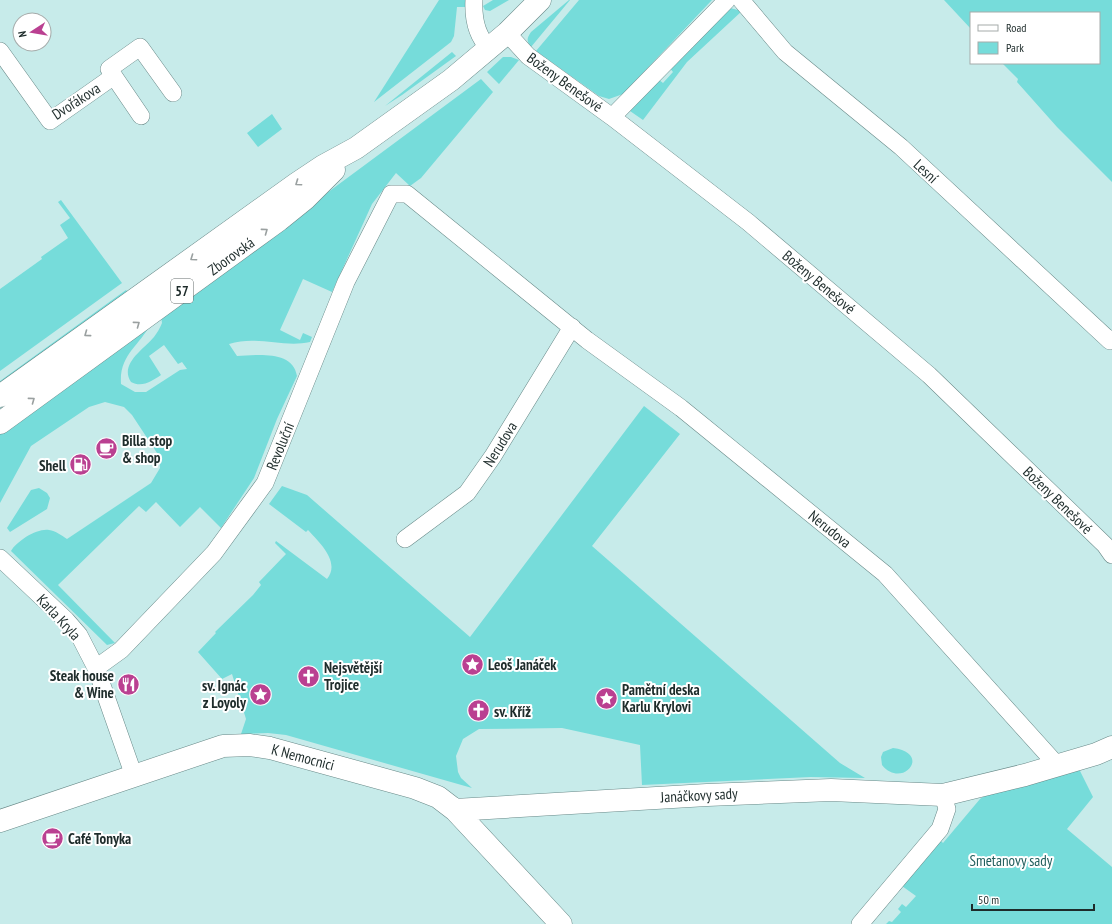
<svg xmlns="http://www.w3.org/2000/svg" width="1112" height="924" font-family="'PT Sans Narrow',sans-serif">
<style>
.green{fill:#76dcda}
.lines{fill:none;stroke-linecap:round;stroke-linejoin:round}
.street-casing{stroke:#688988;stroke-width:18}
.secondary-casing{stroke:#688988;stroke-width:23}
.primary-casing{stroke:#688988;stroke-width:23}
.street{stroke:#fff;stroke-width:17}
.secondary{stroke:#fff;stroke-width:22}
.primary{stroke:#fff;stroke-width:22}
.oneway{stroke:#9aa0a0}
.labels{text-anchor:middle;dominant-baseline:central;stroke-width:4;stroke-linejoin:round;paint-order:stroke}
.shield{fill:#fff;stroke:#626b6b;stroke-width:1}
.shield-label{font-size:14px;font-weight:bold;fill:#1e2c2b}
.street-label{font-size:15px;fill:#1e2c2b;stroke:#fff}
.poi-label{font-size:15px;font-weight:bold;fill:#1e2c2b;stroke:#fff;text-anchor:start}
.park-label{font-size:15px;fill:#215e5d;stroke:#fff}
</style>
<rect width="100%" height="100%" fill="#c7ebea"/>
<path class="green" d="M439,0H467L466,7H457L454,36L451,42L374,102Z
M493,0H509L490,11L485,10L483,6Z
M569,0H570L531,47C526,41 527,38 531,32Z
M579,0H712L623,94L609,99L599,96L536,51Z
M944,0H1112V182L1057,127L1017,82L1018,79L1002,63H1099V13H971V29Z
M730,8L742,11L687,62L643,120L630,111L632,106L658,79L663,83L673,72L669,67Z
M452,52L456,56L402,95L385,106Z
M503,57H511L519,60L499,84L487,72Z
M481,79L493,92L421,178L410,186L396,173L372,204L332,292L303,279L280,330L300,340L303,333L312,337L310,342C283,348 257,335 229,344L237,356C257,355 293,350 297,376L277,419L254,478L221,528L200,507L180,527L156,502L146,512L139,506L58,585L115,643L107,645L11,551C17,541 37,528 49,530C56,531 61,535 67,539L151,483L160,468L159,456L132,415L124,407L105,402L89,407L31,446L0,503V432L151,323C140,346 119,354 121,384L135,392H146L180,370L187,369L182,362L178,364L164,345L149,356L161,375C152,381 142,388 131,382C119,364 144,349 154,337C157,333 160,328 162,323L161,316Z
M272,114L282,129L258,147L247,133Z
M61,200L122,283L0,371V289L42,259L41,257L68,238L60,225L70,218L58,202Z
M126,290L130,295L0,389V381Z
M644,406L680,434L592,546L840,763L865,778L811,777L642,785L640,745L562,728L479,729L463,739L456,756L458,772L461,778L472,788L286,735L268,733L241,734L246,719L232,674L222,679L198,652L216,633L215,632L253,595L261,585L259,582L286,554L275,543L276,541L327,579C341,562 319,542 308,530L306,532L269,504L282,486L307,495L470,637Z
M39,488L47,493L50,498L47,509L10,532L7,528L31,490Z
M893,748C933,753 902,790 882,765L881,757L883,752Z
M1079,769L1093,797L1067,829L1112,867V924H886L889,921L892,922L901,912L898,909L902,904L906,907L916,896L902,886L941,841L943,843L980,799L986,795Z"/>
<g class="lines">
<defs>
<path id="street" d="M474,0C473,18 476,35 489,48
M741,0L785,52L901,147L1110,341L1112,339
M507,33L528,56L612,117L748,222L929,375L1105,545L1112,555
M0,51L50,121L114,76
M141,116L109,69L140,47L173,93
M612,117L727,0
M405,539L467,493L493,456L572,327
M0,558L66,620L79,635L96,668L134,776
M96,668L121,650L214,553L265,483L346,282L391,194H407L587,340L681,408L885,574L1057,765
M860,924L940,829L947,809L943,795"/>
<path id="secondary" d="M455,810L707,795L831,790L943,795L1025,775L1096,754L1112,747
M0,821L223,746L249,745L270,748L415,788L438,797L455,810L561,924"/>
<path id="primary" d="M0,396L296,184L323,166L356,148L451,80L507,33L540,0
M0,423L279,220L305,199L334,170"/>
</defs>
<use href="#street" class="street-casing"/>
<use href="#secondary" class="secondary-casing"/>
<use href="#primary" class="primary-casing"/>
<use href="#street" class="street"/>
<use href="#secondary" class="secondary"/>
<use href="#primary" class="primary"/>
</g>
<defs><path id="oneway-chevron" d="M-2-3.5L2.5 0L-2 3.5" fill="none" stroke-width="1.6" stroke-linecap="round" stroke-linejoin="round"/></defs>
<g class="oneway">
<use href="#oneway-chevron" transform="translate(298 183) rotate(145)"/>
<use href="#oneway-chevron" transform="translate(265 231) rotate(-36)"/>
<use href="#oneway-chevron" transform="translate(193 258) rotate(145)"/>
<use href="#oneway-chevron" transform="translate(137 324) rotate(-36)"/>
<use href="#oneway-chevron" transform="translate(87 334) rotate(144)"/>
<use href="#oneway-chevron" transform="translate(32 400) rotate(-36)"/>
</g>
<defs>
<symbol id="cafe-disc" viewBox="-11 -11 22 22"><circle r="9.5" fill="#ba4091" stroke="#fff"/><path d="M-5.5-4.5H6V0H3Q3 3.5 0 3.5H-2.5Q-5.5 3.5-5.5 0ZM3-3.2v2h1.7v-2ZM-6 4.5H4V6H-6Z" fill="#fff"/></symbol>
<symbol id="fuel-disc" viewBox="-11 -11 22 22"><circle r="9.5" fill="#ba4091" stroke="#fff"/><path d="M-5.5-6h7V0h2V4h1.3V-2.5L3-4.5l.8-.8L6-3V5H2.5V1h-1V6h-7ZM-4.2-4.7v3.2H.2V-4.7Z" fill="#fff"/></symbol>
<symbol id="sight-disc" viewBox="-11 -11 22 22"><circle r="9.5" fill="#ba4091" stroke="#fff"/><path d="M0-6L1.8-2.2L6-1.7L2.9 1.2L3.7 5.4L0 3.3L-3.7 5.4L-2.9 1.2L-6-1.7L-1.8-2.2Z" fill="#fff"/></symbol>
<symbol id="church-disc" viewBox="-11 -11 22 22"><circle r="9.5" fill="#ba4091" stroke="#fff"/><path d="M-1.2-6h2.4v3.5h3.3v2.4h-3.3V6h-2.4V-.1h-3.3v-2.4h3.3Z" fill="#fff"/></symbol>
<symbol id="restaurant-disc" viewBox="-11 -11 22 22"><circle r="9.5" fill="#ba4091" stroke="#fff"/><path d="M-5-6h1v4h1v-4h1v4h1v-4h1v5L-1.5 .5V6h-2V.5L-5-1ZM5-6V6H3V1.5H1.5Q1.5-4 5-6Z" fill="#fff"/></symbol>
</defs>
<g fill-rule="evenodd">
<use href="#cafe-disc" x="94" y="436" width="25" height="25"/>
<use href="#fuel-disc" x="68" y="452" width="25" height="25"/>
<use href="#sight-disc" x="460" y="652" width="25" height="25"/>
<use href="#church-disc" x="296" y="664" width="25" height="25"/>
<use href="#restaurant-disc" x="116" y="672" width="25" height="25"/>
<use href="#sight-disc" x="248" y="682" width="25" height="25"/>
<use href="#sight-disc" x="594" y="686" width="25" height="25"/>
<use href="#church-disc" x="466" y="698" width="25" height="25"/>
<use href="#cafe-disc" x="40" y="826" width="25" height="25"/>
</g>
<g class="labels">
<rect class="shield" x="171" y="279" width="22" height="24" rx="3"/>
<g class="shield-label">
<text x="182" y="291">57</text>
</g>
<g class="street-label">
<text transform="translate(565 82) rotate(36)">Boženy Benešové</text>
<text transform="translate(76 101) rotate(-33)">Dvořákova</text>
<text transform="translate(926 171) rotate(43)">Lesní</text>
<text transform="translate(231 256) rotate(-36)">Zborovská</text>
<text transform="translate(819 282) rotate(40)">Boženy Benešové</text>
<text transform="translate(500 444) rotate(-58)">Nerudova</text>
<text transform="translate(280 446) rotate(-68)">Revoluční</text>
<text transform="translate(1058 500) rotate(44)">Boženy Benešové</text>
<text transform="translate(830 529) rotate(39)">Nerudova</text>
<text transform="translate(59 617) rotate(47)">Karla Kryla</text>
<text transform="translate(303 757) rotate(15)">K Nemocnici</text>
<text transform="translate(699 795) rotate(-3)">Janáčkovy sady</text>
</g>
<g class="poi-label">
<text x="122" y="440">Billa stop<tspan x="122" dy="17">&amp; shop</tspan></text>
<text x="66" y="465" text-anchor="end">Shell</text>
<text x="488" y="664">Leoš Janáček</text>
<text x="324" y="667">Nejsvětější<tspan x="324" dy="17">Trojice</tspan></text>
<text x="114" y="675" text-anchor="end">Steak house<tspan x="114" dy="17">&amp; Wine</tspan></text>
<text x="246" y="685" text-anchor="end">sv. Ignác<tspan x="246" dy="17">z Loyoly</tspan></text>
<text x="622" y="689">Pamětní deska<tspan x="622" dy="17">Karlu Krylovi</tspan></text>
<text x="494" y="711">sv. Kříž</text>
<text x="68" y="838">Café Tonyka</text>
</g>
<g class="park-label">
<text x="1011" y="860">Smetanovy sady</text>
</g>
</g>
<rect x="970" y="12" width="130" height="52" fill="#ffffff" stroke="#a5abaa"/>
<rect x="978" y="25" width="20" height="6" fill="#ffffff" stroke="#a5abaa"/>
<text x="1006" y="32" font-size="12" fill="#1e2c2b">Road</text>
<rect x="978" y="42" width="20" height="12" fill="#76dcda" stroke="#a5abaa"/>
<text x="1006" y="52" font-size="12" fill="#1e2c2b">Park</text>
<g transform="translate(32 32) rotate(258)"><circle r="19" fill="#ffffff" stroke="#a5abaa"/>
<path d="M0-3L7 15L0 10L-7 15Z" fill="#ba4091"/>
<text y="-6" font-size="11" font-weight="bold" text-anchor="middle" fill="#1e2c2b">N</text>
</g>
<path d="M972 904v6h122v-6" fill="none" stroke="#1e2c2b" stroke-width="2"/>
<text x="978" y="904" font-size="12" fill="#1e2c2b" stroke="#ffffff" stroke-width="3" paint-order="stroke">50 m</text>
</svg>
